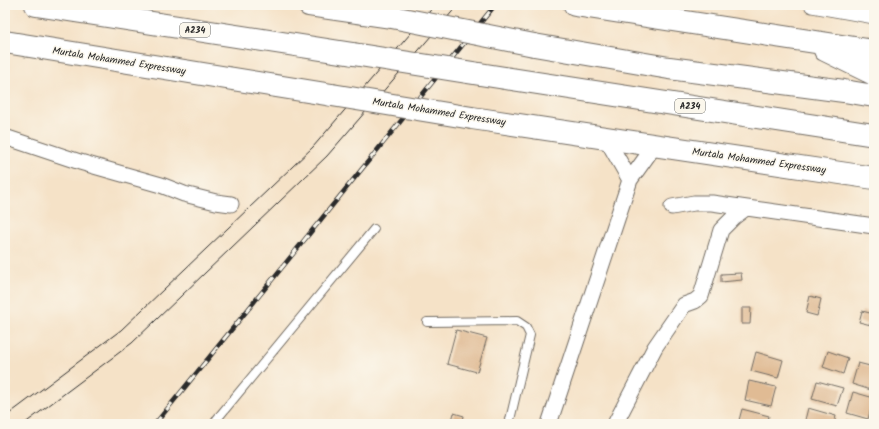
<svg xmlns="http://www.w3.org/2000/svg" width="879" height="429" font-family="Kalam,sans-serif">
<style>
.building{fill:#e0bb94}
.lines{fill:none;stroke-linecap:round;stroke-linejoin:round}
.lane-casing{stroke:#726b62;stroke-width:10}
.street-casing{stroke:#726b62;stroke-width:17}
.highway-casing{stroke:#726b62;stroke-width:24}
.lane{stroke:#fff;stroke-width:8}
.street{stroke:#fff;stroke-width:15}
.highway{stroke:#fff;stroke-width:22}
.tram{stroke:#2b2b2b;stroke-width:1}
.rail-casing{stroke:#2b2b2b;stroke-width:4.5}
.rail{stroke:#fbf7ec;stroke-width:3;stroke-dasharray:9;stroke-linecap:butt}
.highway-bridge-casing{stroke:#726b62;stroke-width:24;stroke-linecap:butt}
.highway-bridge{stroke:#fff;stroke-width:22}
.labels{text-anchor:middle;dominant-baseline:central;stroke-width:3;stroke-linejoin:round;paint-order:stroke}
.shield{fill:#fbf7ec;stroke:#696865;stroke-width:1}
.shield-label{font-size:9px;font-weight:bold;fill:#2b2b2b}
.street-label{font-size:10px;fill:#2b2b2b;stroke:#fbf7ec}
</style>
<rect width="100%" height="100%" fill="#fbf7ec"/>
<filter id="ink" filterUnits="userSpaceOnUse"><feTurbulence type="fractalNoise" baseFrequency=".025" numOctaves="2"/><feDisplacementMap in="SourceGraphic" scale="8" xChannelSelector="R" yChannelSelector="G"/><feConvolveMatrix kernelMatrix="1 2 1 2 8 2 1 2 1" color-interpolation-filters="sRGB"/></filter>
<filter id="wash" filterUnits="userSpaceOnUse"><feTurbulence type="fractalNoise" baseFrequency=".012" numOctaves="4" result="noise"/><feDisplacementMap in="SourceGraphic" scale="16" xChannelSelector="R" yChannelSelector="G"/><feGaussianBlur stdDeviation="0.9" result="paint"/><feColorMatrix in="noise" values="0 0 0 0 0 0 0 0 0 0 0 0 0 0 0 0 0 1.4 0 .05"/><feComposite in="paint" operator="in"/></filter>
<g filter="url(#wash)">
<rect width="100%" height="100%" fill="#f5e2c7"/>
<g id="blocks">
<path class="building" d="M741,273L742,280L721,282V274Z
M810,296L821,299L817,316L806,313Z
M742,308H751L750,324H742Z
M862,311L874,314L871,325L859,322Z
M456,330L487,338L477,372L447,364Z
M828,351L848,358L843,374L823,367Z
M756,352L783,360L778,378L751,371Z
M858,363L874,367V391L852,384Z
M749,381L776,387L771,406L745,400Z
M817,381L843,388L837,406L812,399Z
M853,392L874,398L868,419L847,413Z
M808,408L836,416L834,424H804Z
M742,409L769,416L767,424H738Z
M454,413L464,416L462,424H451Z
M846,420L856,424H845Z"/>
</g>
</g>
<g filter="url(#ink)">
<use href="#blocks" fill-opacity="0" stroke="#726b62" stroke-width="1"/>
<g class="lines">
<defs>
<path id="lane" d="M427,322L517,321L526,327L530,335L509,424
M214,424L217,419L374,229"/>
<path id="street" d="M812,5L874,16
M5,137L80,162L161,185L184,194L216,202L231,204
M606,138L630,180
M672,207L694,203H712L874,226
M549,424L630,180L655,145
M615,424L655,347L684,305L695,301L701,296L721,230L734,217L746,208"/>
<path id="highway" d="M36,5L353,54
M309,5L392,17
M575,5L874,51
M5,42L332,95
M534,45L669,68L844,91L874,96
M825,50L874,74
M505,78L874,135
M472,118L874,178"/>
</defs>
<use href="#lane" class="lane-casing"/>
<use href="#street" class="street-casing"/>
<use href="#highway" class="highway-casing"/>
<use href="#lane" class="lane"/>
<use href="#street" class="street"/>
<use href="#highway" class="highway"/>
<path class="tram" d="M5,417L121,330L313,147L435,5
M24,424L132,343L327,156L458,5"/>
<defs>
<path id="rail" d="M155,424L495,5"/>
</defs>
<use href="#rail" class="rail-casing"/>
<use href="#rail" class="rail"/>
<defs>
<path id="highway-bridge" d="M392,17L534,45
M353,54L505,78
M332,95L472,118"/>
</defs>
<use href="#highway-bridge" class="highway-bridge-casing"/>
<use href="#highway-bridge" class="highway-bridge"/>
</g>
</g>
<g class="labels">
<g class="shield">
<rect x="180" y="23" width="30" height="14" rx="3"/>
<rect x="675" y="99" width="30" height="14" rx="3"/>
</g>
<g class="shield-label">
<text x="195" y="30">A234</text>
<text x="690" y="106">A234</text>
</g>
<g class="street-label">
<text transform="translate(119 61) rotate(9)">Murtala Mohammed Expressway</text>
<text transform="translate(439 112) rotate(9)">Murtala Mohammed Expressway</text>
<text transform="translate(759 161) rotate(8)">Murtala Mohammed Expressway</text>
</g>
</g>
<rect width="879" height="429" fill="none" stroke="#fbf7ec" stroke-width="20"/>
</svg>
